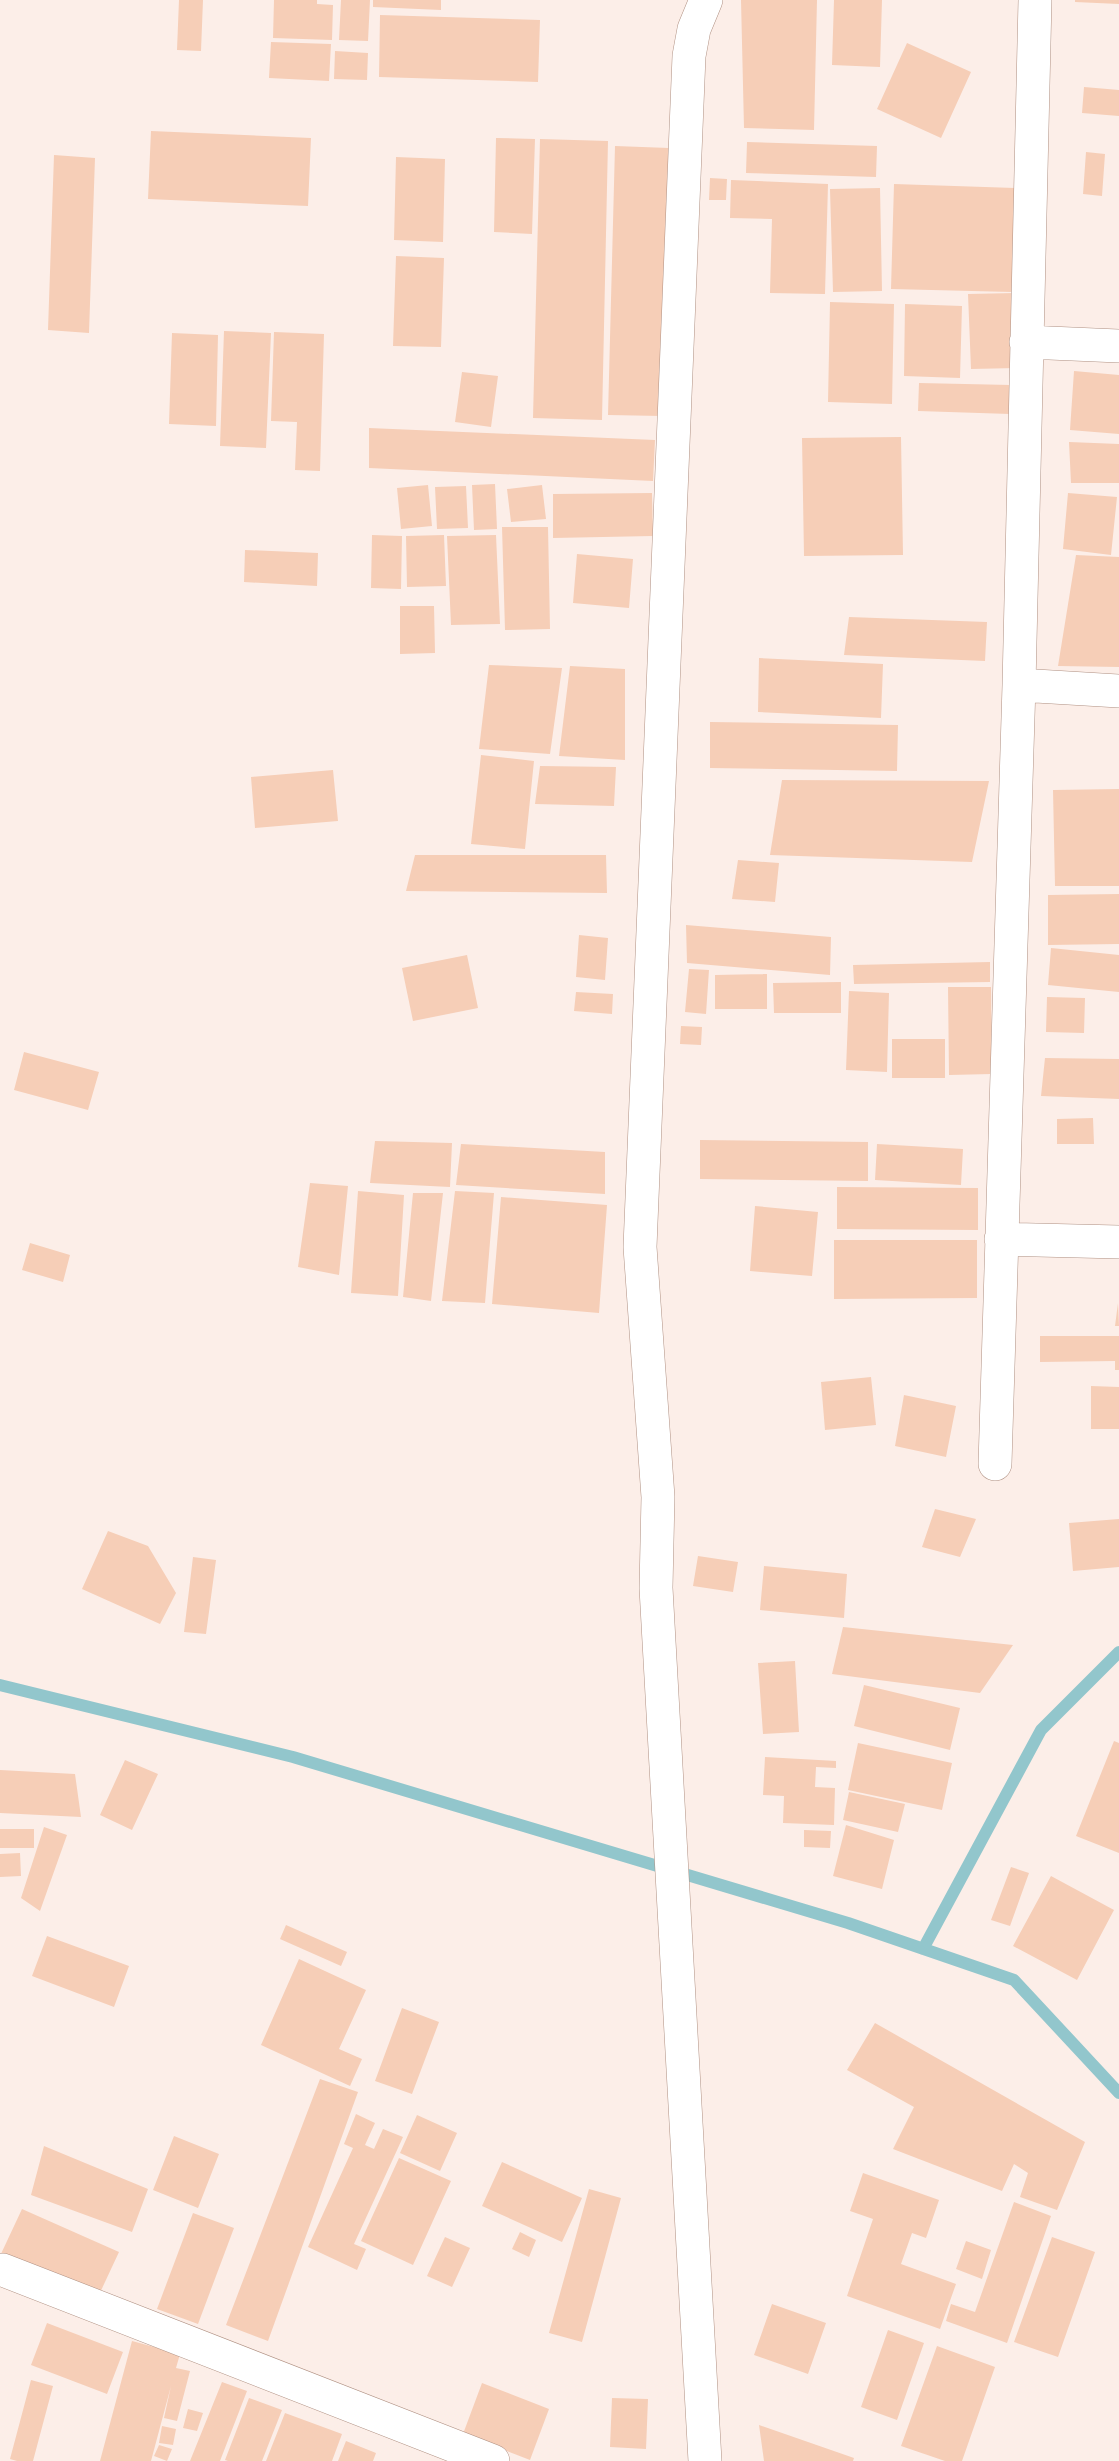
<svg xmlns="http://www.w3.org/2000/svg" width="1119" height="2461" font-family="Arial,sans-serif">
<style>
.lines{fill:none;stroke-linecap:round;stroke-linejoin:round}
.stream{stroke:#92c6cc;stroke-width:12}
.building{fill:#f6ceb7}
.minor-casing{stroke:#b09183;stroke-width:34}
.minor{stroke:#fff;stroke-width:33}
</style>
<rect width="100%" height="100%" fill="#fceee8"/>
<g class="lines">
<path class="stream" d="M0,1685L293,1757L848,1923L1014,1980L1119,2093
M923,1949L1041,1730L1119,1652"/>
</g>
<path class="building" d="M179,0H203L201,51L177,50Z
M274,0H317V4L333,5L332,40L273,38Z
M341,0H370L368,41L339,40Z
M373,0H441V10L373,7Z
M741,0H817L814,130L744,128Z
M834,0H882L880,67L832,65Z
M1075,0H1119V4L1075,2Z
M380,15L540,20L538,82L379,77Z
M271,42L331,44L329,81L269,78Z
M907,43L971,72L941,138L877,109Z
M335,51L368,53L367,80L334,79Z
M1084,87L1119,90V116L1082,113Z
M151,131L311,138L308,206L148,199Z
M496,138L535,139L532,234L494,232Z
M540,139L608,141L602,420L533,418Z
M747,142L877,146L876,177L746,173Z
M615,146L669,148L662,416L608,415Z
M1086,152L1105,154L1102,196L1083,194Z
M54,155L95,158L89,333L48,330Z
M396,157L445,159L443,242L394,240Z
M710,178L727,179L726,200H709Z
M731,180L828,184L825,294L770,293L772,219L730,218Z
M894,184L1015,188L1012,292L891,289Z
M880,188L882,291L833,292L830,189Z
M396,256L444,258L441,347L393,346Z
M1015,293L1017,368L971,369L968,294Z
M830,302L894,304L892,404L828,402Z
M905,304L962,306L960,378L904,376Z
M224,331L271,333L266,448L220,446Z
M274,332L324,334L320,471L295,470L297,422L271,421Z
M172,333L218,335L216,426L169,424Z
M1074,371L1119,375V434L1070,430Z
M462,372L498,376L491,427L455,422Z
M919,383L1011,385L1010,414L918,411Z
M369,428L655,440L653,481L369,468Z
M901,437L903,555L804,556L802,438Z
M1069,442L1119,444V483H1071Z
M495,484L497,529L474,530L472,485Z
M428,485L432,526L401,529L397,488Z
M542,485L546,519L511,522L507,489Z
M466,486L468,528L437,529L435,487Z
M652,493L653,536L553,538V494Z
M1068,493L1117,497L1111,555L1063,549Z
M502,527H548L550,629L505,630Z
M372,535L402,536L401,589L371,588Z
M444,535L446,586L407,587L406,536Z
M496,535L500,624L451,625L447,536Z
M245,550L318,553L317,586L244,582Z
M577,554L633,559L629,608L573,603Z
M1076,555L1119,557V667L1058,666Z
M400,606H434L435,653L400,654Z
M849,617L987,622L985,661L844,655Z
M759,658L883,664L881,718L758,712Z
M489,665L562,668L550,754L479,749Z
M570,666L625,669V760L559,756Z
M710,722L898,725L897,771L710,768Z
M481,755L534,761L525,849L471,844Z
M540,766L616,767L614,806L535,804Z
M333,770L338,821L255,828L251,777Z
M782,780L989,781L972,862L770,855Z
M1119,789V886H1055L1053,790Z
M415,855H606L607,893L406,891Z
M738,860L779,863L775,902L732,899Z
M1119,894V944L1048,945V895Z
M686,925L831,937L830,975L687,963Z
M579,935L608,938L605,980L576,977Z
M1051,948L1119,955V992L1048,985Z
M467,955L478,1008L413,1021L402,968Z
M990,962V982L854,984L853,965Z
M689,969L709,970L706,1014L685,1012Z
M767,974V1009H715V975Z
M841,982V1013H774L773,983Z
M948,987H991L992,1074L949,1075Z
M849,991L889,993L887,1072L846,1070Z
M576,992L613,994L612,1014L574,1011Z
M1047,997L1085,998L1084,1033L1046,1032Z
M681,1026L702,1027L701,1045L680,1044Z
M892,1039H945V1078H892Z
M24,1052L99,1072L88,1110L14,1090Z
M1045,1058L1119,1059V1099L1041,1096Z
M1093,1118L1094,1144H1057V1119Z
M700,1140L868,1142V1181L700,1179Z
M375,1141L452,1143L450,1187L370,1183Z
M461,1144L605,1152V1194L456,1185Z
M877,1144L963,1149L961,1185L875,1180Z
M310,1183L348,1186L339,1275L298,1267Z
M837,1187L978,1188V1230L837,1229Z
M358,1191L404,1195L398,1296L351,1293Z
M455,1191L494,1193L485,1303L442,1301Z
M413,1193H443L431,1301L403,1297Z
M501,1197L607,1205L599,1313L492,1304Z
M755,1206L818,1212L812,1276L750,1271Z
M834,1240H977V1298L834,1299Z
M30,1243L70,1255L63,1282L22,1270Z
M1118,1303L1119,1326H1115Z
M1040,1336H1119V1370H1115V1361L1040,1362Z
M871,1377L876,1425L825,1430L821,1382Z
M1091,1386L1119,1387V1429H1091Z
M904,1395L956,1406L946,1457L895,1446Z
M935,1509L976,1519L960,1557L922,1547Z
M1119,1519V1567L1073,1571L1069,1523Z
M108,1531L148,1546L176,1593L160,1624L82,1589Z
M698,1556L738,1562L733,1592L693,1586Z
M193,1557L216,1560L206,1634L184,1632Z
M764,1566L847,1574L844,1618L760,1610Z
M843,1627L1013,1645L980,1693L832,1674Z
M795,1661L799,1732L763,1734L758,1663Z
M864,1685L960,1708L950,1750L854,1726Z
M1114,1741L1119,1743V1853L1076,1836Z
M858,1743L952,1763L942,1810L848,1790Z
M765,1757L836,1761V1768L816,1767L815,1787L835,1788L834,1825L783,1823L784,1796L763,1795Z
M125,1760L158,1774L132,1830L100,1815Z
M0,1770L75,1774L81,1817L0,1813Z
M849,1792L905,1804L898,1832L843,1820Z
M846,1825L894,1840L882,1889L833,1876Z
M44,1827L67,1835L40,1911L21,1898Z
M0,1829H34V1848H0Z
M804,1830L831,1831L830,1848L804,1847Z
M20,1853L21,1876L0,1877V1854Z
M1011,1867L1029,1873L1010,1926L991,1920Z
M1051,1876L1114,1910L1077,1980L1013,1946Z
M286,1925L347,1952L341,1966L280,1939Z
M47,1936L129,1966L114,2007L32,1976Z
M299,1959L366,1990L339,2049L362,2059L350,2086L261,2045Z
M402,2008L439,2022L412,2094L375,2081Z
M875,2023L1085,2142L1057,2210L1020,2197L1028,2173L1014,2164L1002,2191L893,2149L914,2107L847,2070Z
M320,2079L358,2092L268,2341L226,2325Z
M356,2114L375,2123L365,2145L374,2149L383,2129L403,2137L354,2244L366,2249L357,2270L308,2247L353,2148L344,2144Z
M417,2115L457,2133L440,2171L400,2153Z
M174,2136L219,2154L198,2208L153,2190Z
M44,2146L148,2189L132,2232L31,2195Z
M399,2158L451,2181L413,2265L361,2241Z
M502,2162L582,2198L562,2242L482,2206Z
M863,2173L939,2200L926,2238L912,2233L901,2264L956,2284L940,2329L847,2296L873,2219L850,2211Z
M589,2189L621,2198L582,2342L549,2333Z
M1014,2202L1051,2216L1007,2343L946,2321L951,2304L975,2312Z
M22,2209L119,2252L91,2312L0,2256Z
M193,2213L234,2228L198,2324L157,2309Z
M520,2232L536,2240L529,2257L512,2249Z
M445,2237L470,2248L452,2287L427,2276Z
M1052,2237L1095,2252L1058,2357L1014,2342Z
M966,2241L991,2250L982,2279L956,2269Z
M772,2304L826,2323L808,2374L754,2355Z
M47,2323L123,2352L107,2394L31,2365Z
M888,2330L924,2343L897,2420L861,2407Z
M132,2341L180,2354L176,2368L190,2371L177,2421L164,2418L171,2386L151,2461H100Z
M937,2346L995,2367L962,2461H945L901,2446Z
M31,2380L53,2386L33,2461H17L10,2459Z
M222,2382L247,2391L220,2461H190Z
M482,2383L549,2409L530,2460L463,2434Z
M249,2398L282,2410L262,2461H228L225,2460Z
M612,2398L648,2399L646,2449L610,2447Z
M188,2409L203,2413L197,2431L183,2428Z
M285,2413L342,2434L332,2461H266Z
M759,2425L854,2458L853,2461H764Z
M162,2426L176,2429L173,2445L159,2443Z
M346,2441L376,2453L373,2461H338Z
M159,2445L172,2449L167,2461L154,2456Z"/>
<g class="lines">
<defs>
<path id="minor" d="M1026,342L1119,346
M1019,685L1119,691
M1001,1239L1119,1242
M995,1464L1019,685L1035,0
M3,2270L493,2461
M705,2461L656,1588L658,1497L640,1247L689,56L694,29L706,0"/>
</defs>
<use href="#minor" class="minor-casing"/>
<use href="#minor" class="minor"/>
</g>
</svg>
